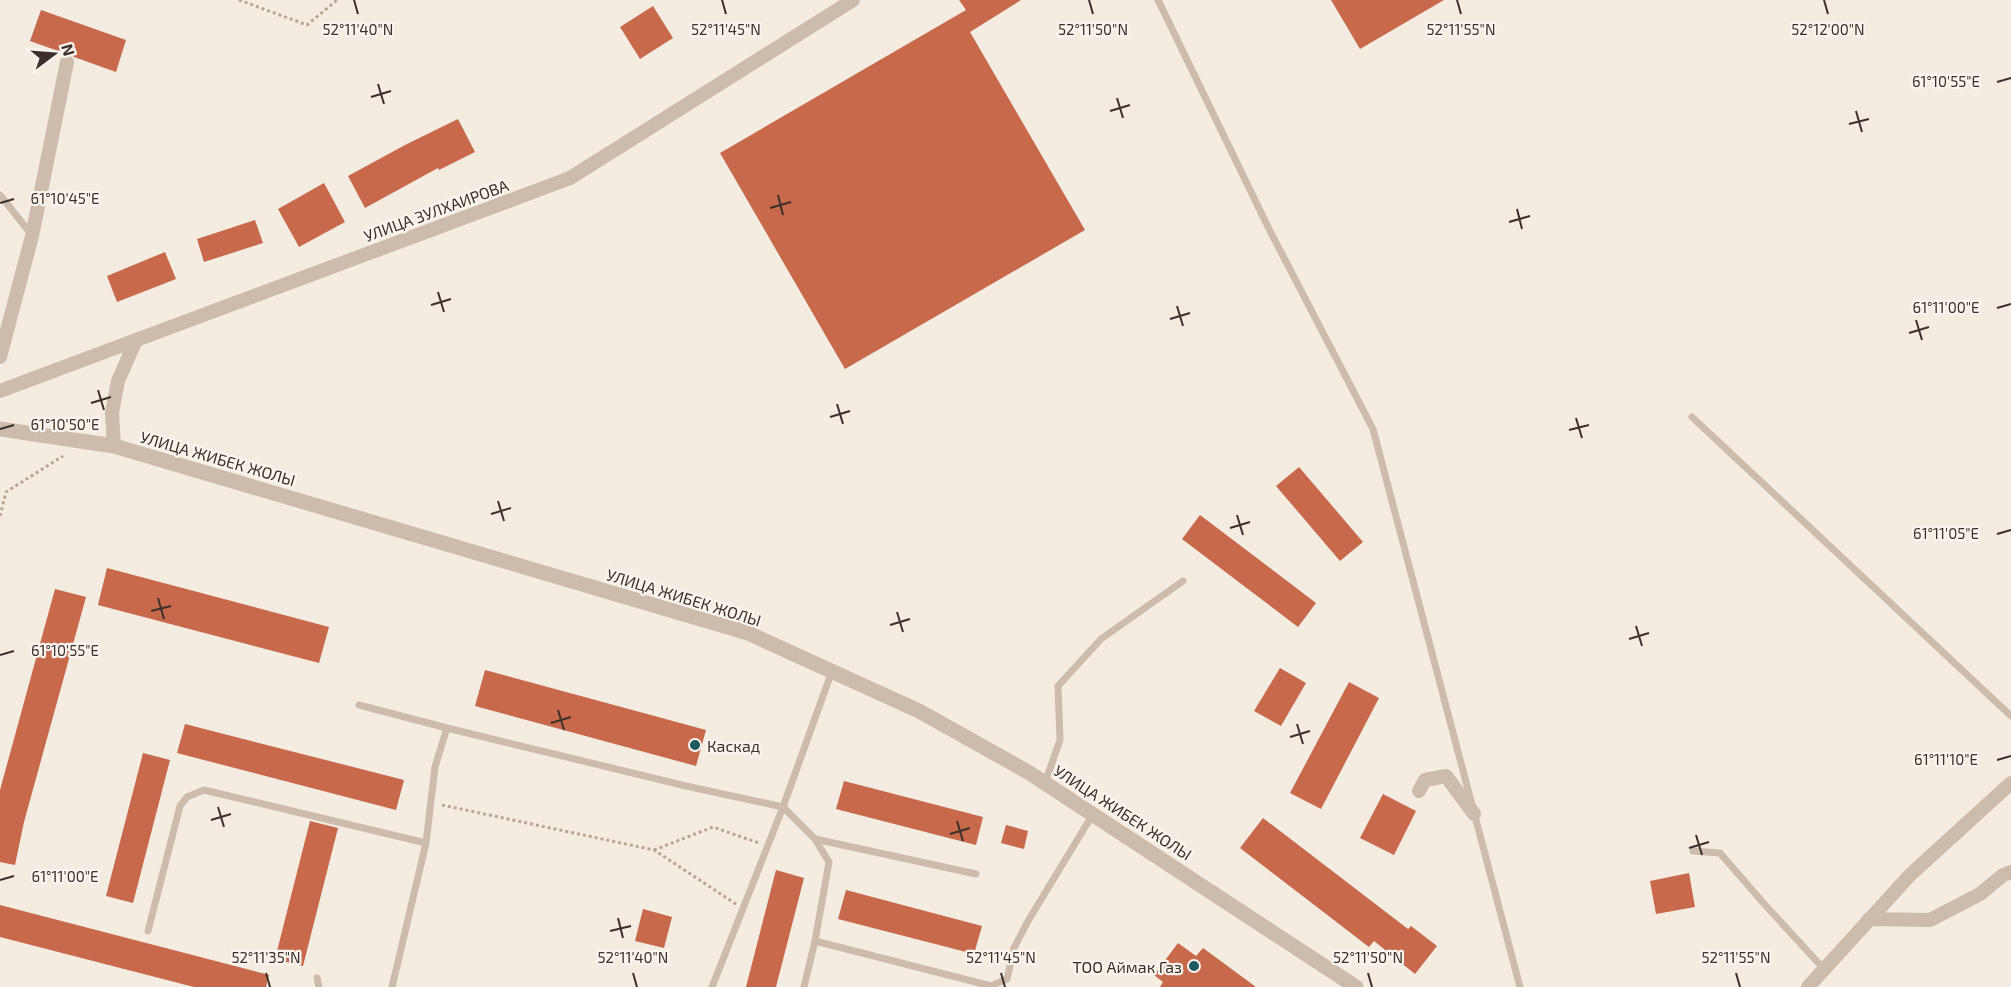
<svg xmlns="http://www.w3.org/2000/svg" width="2011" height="987" font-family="'Exo 2',sans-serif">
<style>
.building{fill:#c8694b}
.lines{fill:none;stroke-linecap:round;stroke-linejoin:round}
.path{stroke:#b9a596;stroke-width:3;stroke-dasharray:3 3;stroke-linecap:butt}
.service{stroke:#cdbbac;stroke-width:7}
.minor{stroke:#cdbbac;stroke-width:14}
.tertiary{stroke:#cdbbac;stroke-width:15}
.ticks{fill:none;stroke:#3b302b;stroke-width:2}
.poi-dot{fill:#1f5a5e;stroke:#fbf5ee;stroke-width:2}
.labels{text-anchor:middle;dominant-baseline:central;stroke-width:4.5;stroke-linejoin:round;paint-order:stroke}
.street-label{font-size:16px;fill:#3b302b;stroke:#fbf5ee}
.poi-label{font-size:16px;fill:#3b302b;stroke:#fbf5ee;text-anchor:start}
.ticks-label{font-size:15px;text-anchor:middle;fill:#3b302b;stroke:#fbf5ee;stroke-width:4.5;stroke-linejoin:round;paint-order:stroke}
</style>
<rect width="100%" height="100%" fill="#f4ebe1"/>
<path class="building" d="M959,0H1021L970,32L1085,230L845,369L720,153L966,10Z
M1331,0H1444L1360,49Z
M653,6L673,38L640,59L620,27Z
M41,10L126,40L116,72L74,57L69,53H64L30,41Z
M458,119L475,152L439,170L438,168L365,208L348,176L405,145Z
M324,183L345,222L299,247L278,209Z
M255,220L263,243L204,262L197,239Z
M165,252L176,279L117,302L107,276Z
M1299,467L1363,542L1340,561L1276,486Z
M1200,515L1316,603L1298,627L1182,539Z
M107,568L329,627L319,663L98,605Z
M55,589L86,597L24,822L15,865L0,862V790Z
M1280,668L1306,683L1281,726L1254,711Z
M485,670L706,730L696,766L475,706Z
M1349,682L1379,698L1321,809L1290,793Z
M185,724L404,780L396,810L177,753Z
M143,753L170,760L133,903L106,896Z
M844,781L983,817L976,845L836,809Z
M1383,794L1416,811L1394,855L1360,838Z
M1263,818L1408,929L1411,926L1437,946L1415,974L1374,941L1369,947L1240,848Z
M310,821L338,828L303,966L275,959Z
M1006,825L1028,831L1024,849L1001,843Z
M776,870L804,878L776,987H746Z
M1689,873L1695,907L1656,914L1650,881Z
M846,890L982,926L974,954L838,919Z
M0,905L269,975L266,987H194L0,937Z
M643,909L672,917L664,948L635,941Z
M1178,943L1196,956L1203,948L1256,987H1160L1163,982L1154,975Z"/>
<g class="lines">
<path class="path" d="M239,0L307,25L337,0
M0,516L6,492L63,456
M442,805L654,850L736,904
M654,850L713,827L759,843"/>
<path class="service" d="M1158,0L1269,229L1373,429L1520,987
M0,195L31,234
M1692,417L2011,716
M359,705L447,728
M1045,783L1060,740L1058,686L1101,639L1183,581
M815,839L976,874
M1693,851L1720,853L1766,906L1824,969
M148,931L180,806L187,797L204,790L426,843L435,767L447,728L686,786L783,807L712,987
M815,941L991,986L1007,979L1014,948L1028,921L1093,814
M317,978L319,987
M392,987L426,843
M804,987L815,941L829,862L815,839L783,807L832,671"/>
<path class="minor" d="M0,357L32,236L67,62
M0,391L570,178L853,0
M114,446L112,413L118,381L136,340
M1419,791L1425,780L1446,776L1474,814
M1869,919L1930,920L1980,894L2003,875L2011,872
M1808,987L1910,875L2011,783"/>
<path class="tertiary" d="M0,429L114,446L748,633L919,711L1028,772L1356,987"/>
</g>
<path class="ticks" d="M354,0L358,14M722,0L726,14M1089,0L1093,14M1457,0L1461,14M1824,0L1828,14M1997,82L2011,78M378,84L384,104M371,97L391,91M1117,98L1123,118M1110,111L1130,105M1856,111L1862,132M1849,124L1869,119M778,195L783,215M0,203L14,199M770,208L791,202M1517,209L1522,229M1509,222L1530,216M438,292L444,312M431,305L451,299M1177,306L1183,326M1997,308L2011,304M1170,319L1190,313M1916,320L1922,340M1909,333L1929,327M98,390L104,410M91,403L111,397M837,404L843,424M830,417L850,411M1576,418L1582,438M0,429L14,425M1569,430L1589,425M498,501L504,521M491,514L511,508M1237,515L1243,535M1230,528L1250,522M1997,534L2011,530M158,598L164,619M151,611L171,606M897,612L903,632M890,625L910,619M1636,626L1642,646M1629,639L1649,633M0,655L14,651M558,710L564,730M551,723L571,717M1297,724L1303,744M1290,737L1310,731M1997,760L2011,756M218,807L224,827M211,820L231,814M957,821L963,841M950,834L970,828M1696,835L1702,855M1689,848L1709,842M0,880L14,876M618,918L623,938M610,931L631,926M266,973L270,987M633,973L637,987M1001,973L1005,987M1368,973L1372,987M1736,973L1740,987"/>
<g class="poi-dot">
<circle cx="695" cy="745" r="6"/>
<circle cx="1194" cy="966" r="6"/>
</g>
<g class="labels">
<g class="street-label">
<text transform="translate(436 210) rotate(-20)">УЛИЦА ЗУЛХАИРОВА</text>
<text transform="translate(218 458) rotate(16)">УЛИЦА ЖИБЕК ЖОЛЫ</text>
<text transform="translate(684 597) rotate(17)">УЛИЦА ЖИБЕК ЖОЛЫ</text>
<text transform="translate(1123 812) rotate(33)">УЛИЦА ЖИБЕК ЖОЛЫ</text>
</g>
<g class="poi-label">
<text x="707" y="745">Каскад</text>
<text x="1182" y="966" text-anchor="end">ТОО Аймак Газ</text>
</g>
</g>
<g class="ticks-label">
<text x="358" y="35">52°11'40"N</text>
<text x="726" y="35">52°11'45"N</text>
<text x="1093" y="35">52°11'50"N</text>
<text x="1461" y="35">52°11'55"N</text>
<text x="1828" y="35">52°12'00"N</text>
<text x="1946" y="87">61°10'55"E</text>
<text x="65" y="204">61°10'45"E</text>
<text x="1946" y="313">61°11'00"E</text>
<text x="65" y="430">61°10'50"E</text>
<text x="1946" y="539">61°11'05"E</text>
<text x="65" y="656">61°10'55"E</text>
<text x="1946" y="765">61°11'10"E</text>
<text x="65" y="882">61°11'00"E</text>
<text x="266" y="963">52°11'35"N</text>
<text x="633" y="963">52°11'40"N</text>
<text x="1001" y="963">52°11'45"N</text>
<text x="1368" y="963">52°11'50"N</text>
<text x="1736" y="963">52°11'55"N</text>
</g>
<g transform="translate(54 54) rotate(74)" stroke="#fbf5ee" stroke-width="4.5" paint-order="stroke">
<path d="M0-4.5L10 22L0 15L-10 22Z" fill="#3b302b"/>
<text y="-9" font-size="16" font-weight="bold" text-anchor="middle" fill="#3b302b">N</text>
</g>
</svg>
